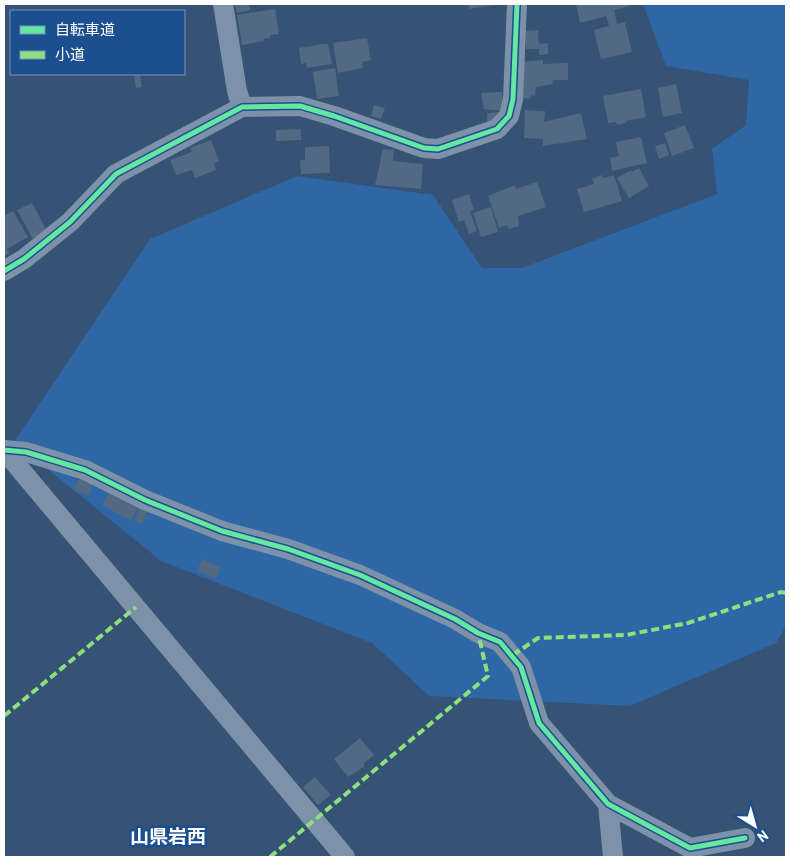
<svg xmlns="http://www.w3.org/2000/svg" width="790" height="861" font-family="Barlow,'Noto Sans JP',sans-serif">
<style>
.green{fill:#2f66a5}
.building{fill:#526984}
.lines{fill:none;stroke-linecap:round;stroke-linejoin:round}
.street{stroke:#7d92a8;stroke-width:20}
.quiet{stroke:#8de07e;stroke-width:4;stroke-dasharray:8 4;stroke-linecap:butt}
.cycleway-casing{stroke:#1b4f8f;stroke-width:8}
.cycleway{stroke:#66e7a1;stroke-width:5}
.labels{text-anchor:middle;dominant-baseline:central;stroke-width:5;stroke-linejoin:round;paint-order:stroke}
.quarter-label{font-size:19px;font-weight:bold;fill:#fff;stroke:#1b4f8f}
</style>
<rect width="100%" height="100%" fill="#365274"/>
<path class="green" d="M643,4H786V626L776,643L630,706L429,696L372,643L161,561L14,442L150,239L297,176L433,195L482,268H522L717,194L712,149L746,125L749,80L666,66Z"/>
<path class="building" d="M235,4H249L250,10L237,13Z
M468,4H495V5L469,9Z
M576,4H629L630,6L614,10L617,24L625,22L632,52L601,59L594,30L609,26L606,16L580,23Z
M275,9L279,34L270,35V38L263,39L264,41L242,45L237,15Z
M538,30L539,44L548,43V54L539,55V49H526L525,31Z
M367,38L371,60L362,62L363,68L338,73L333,43Z
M323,44H328L332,64L307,68L306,63L301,64L299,48Z
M543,60V64L568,63V80H553L552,84L536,87L535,96L531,95V99L520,98L522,62Z
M335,68L339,96L317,99L313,72Z
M134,74H140L142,87L136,88Z
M676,84L682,113L663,117L658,88Z
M641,89L646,117L626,121L627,123L617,125L616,122L608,123L603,96Z
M502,92L503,111L484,109L481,93Z
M374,105L385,108L381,119L371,116Z
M525,110L545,111L544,122L581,113L587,139L543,146V139L524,138Z
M501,112L495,121H487V113Z
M685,125L694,148L672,156L664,133Z
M301,129V140L276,141V130Z
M641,137L647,163L612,171L610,158L619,156L616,142Z
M211,140L219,161L214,163L216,170L195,178L192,170L176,175L170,160L192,152L190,148Z
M665,143L669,155L659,159L655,146Z
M329,146L330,173L301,174L300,160H305V147Z
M383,149L394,150L393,161L423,164L421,189L375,185Z
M639,168L649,186L629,198L617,178L631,170L632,172Z
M602,175L603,178L614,175L622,201L584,212L577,189L594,184L592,179Z
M537,182L546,207L518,216L519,226L509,229L507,225L499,228L488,196L515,185L516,189Z
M469,194L474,210L470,211L477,231L469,234L464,220L459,222L452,200Z
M32,203L47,231L33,239L17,210Z
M491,207L498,232L481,237L473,213Z
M13,211L28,237L7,249L10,253L4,256V216Z
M79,478L94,484L88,496L74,490Z
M110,490L139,505L131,521L102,505Z
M140,507L148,511L142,524L134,520Z
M202,559L221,567L216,579L197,571Z
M360,738L374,755L363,764L365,766L348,777L334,759Z
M315,777L331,795L318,805L303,787Z"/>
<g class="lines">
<path class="street" d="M223,4L237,91L242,107
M4,271L24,259L70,222L116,174L242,107L300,106L334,116L424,148L438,149L497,129L509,116L513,99L517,4
M4,450L26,452L85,470L145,500L222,531L288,549L360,575L455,619L478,633L500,642L521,667L539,723L608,804L690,848L745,838
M4,450L345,857
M608,804L613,857"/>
<path class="quiet" d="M513,655L538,638L626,635L688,623L781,592L786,593
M4,716L136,607
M270,857L488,676L478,633"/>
<defs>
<path id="cycleway" d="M4,271L24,259L70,222L116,174L242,107L300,106L334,116L424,148L438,149L497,129L509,116L513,99L517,4
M4,450L26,452L85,470L145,500L222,531L288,549L360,575L455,619L478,633L500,642L521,667L539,723L608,804L690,848L745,838"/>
</defs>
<use href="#cycleway" class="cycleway-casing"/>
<use href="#cycleway" class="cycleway"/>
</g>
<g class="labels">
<g class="quarter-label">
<text x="168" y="835">山県岩西</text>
</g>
</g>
<rect width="790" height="861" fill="none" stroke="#ffffff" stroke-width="10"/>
<rect x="10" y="10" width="175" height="65" fill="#1b4f8f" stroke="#7695bc"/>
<rect x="20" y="26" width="25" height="8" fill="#66e7a1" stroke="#7695bc"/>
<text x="55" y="35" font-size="15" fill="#ffffff">自転車道</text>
<rect x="20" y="51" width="25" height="8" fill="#8de07e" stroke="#7695bc"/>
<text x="55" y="60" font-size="15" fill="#ffffff">小道</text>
<g transform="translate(755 826) rotate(143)" stroke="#1b4f8f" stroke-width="4" paint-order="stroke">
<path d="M0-4L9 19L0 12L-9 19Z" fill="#ffffff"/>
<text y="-8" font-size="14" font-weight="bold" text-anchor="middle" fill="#ffffff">N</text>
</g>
</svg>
